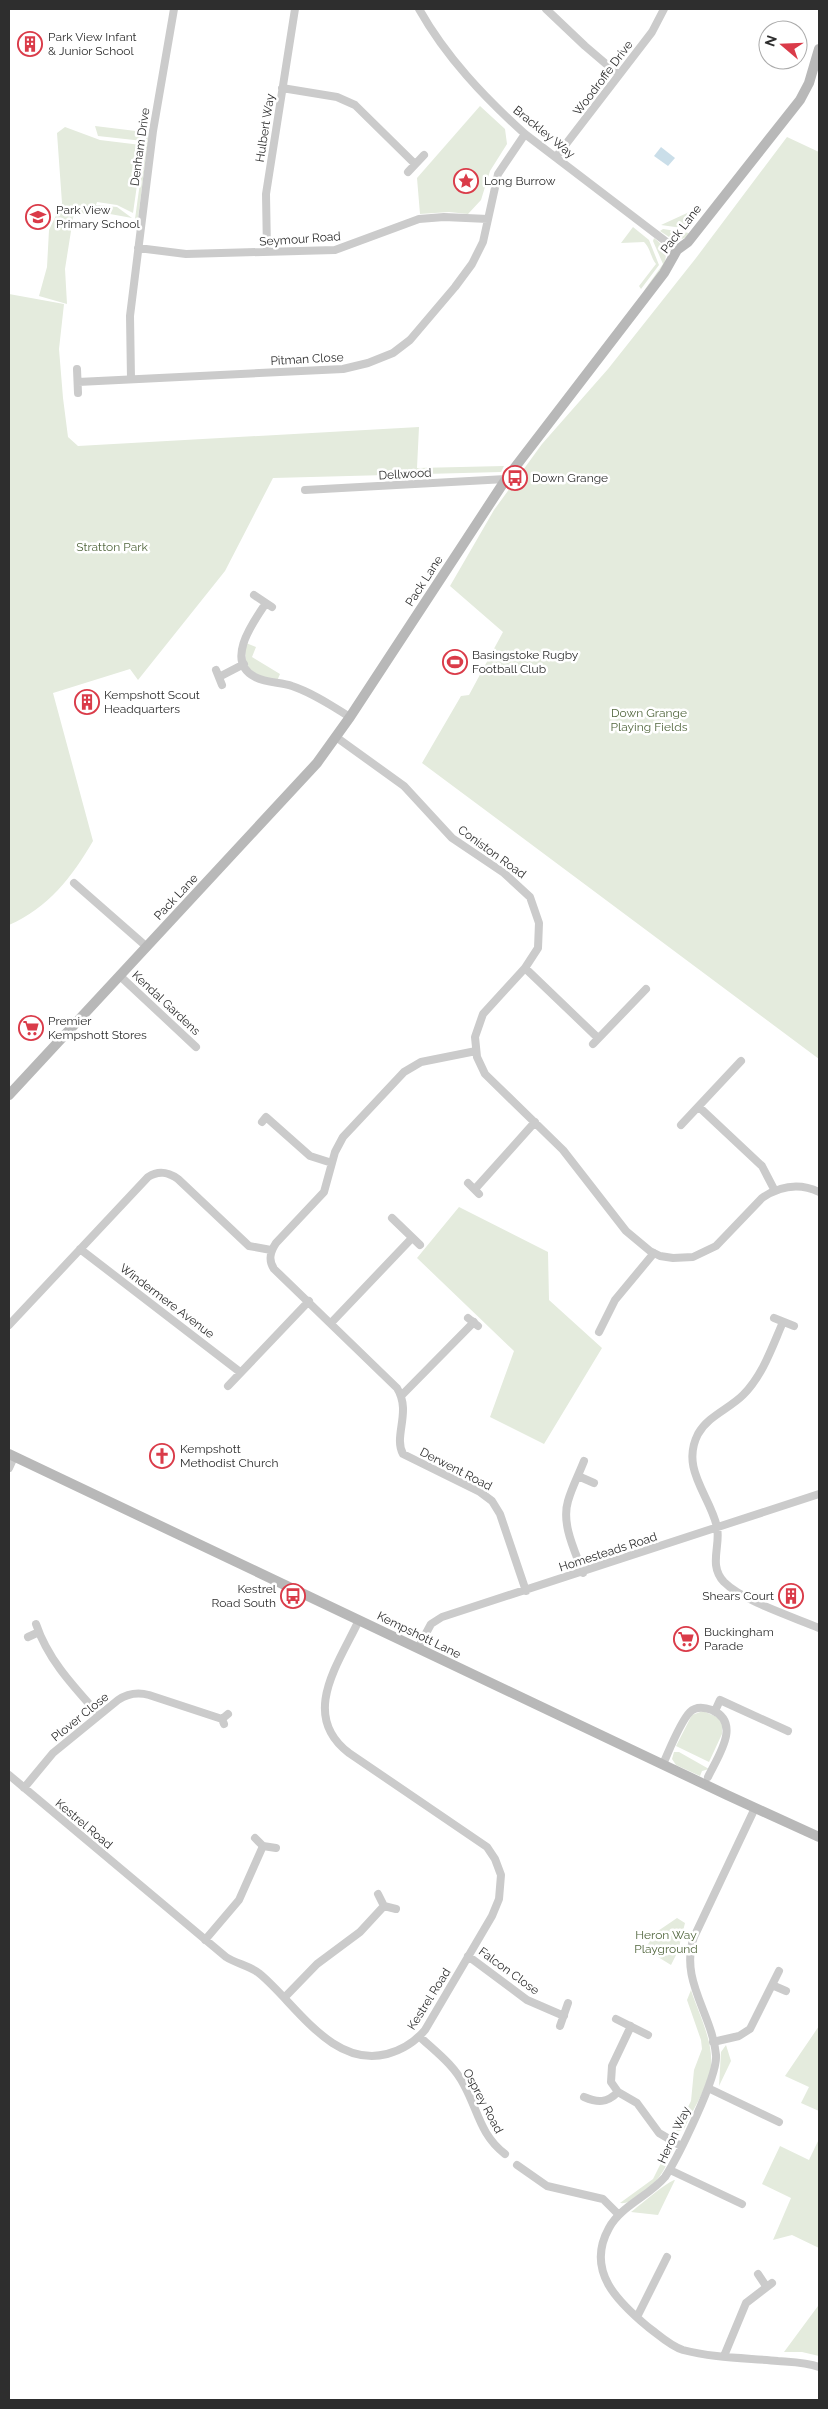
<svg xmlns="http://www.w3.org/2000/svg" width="828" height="2409" font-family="Raleway,sans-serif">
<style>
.green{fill:#e4ebdd}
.water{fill:#cadee9}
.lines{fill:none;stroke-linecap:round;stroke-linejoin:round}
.street{stroke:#cbcbcb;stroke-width:8}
.secondary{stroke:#b8b8b8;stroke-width:10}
.labels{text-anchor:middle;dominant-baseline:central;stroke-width:5;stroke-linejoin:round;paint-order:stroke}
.poi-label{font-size:12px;fill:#2e2e2e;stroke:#fff;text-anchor:start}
.street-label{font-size:12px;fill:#2e2e2e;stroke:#fff}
.park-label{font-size:12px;fill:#52673e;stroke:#fff}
</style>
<rect width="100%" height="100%" fill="#fff"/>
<path class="green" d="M480,106L505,129L507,144L490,171L481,200L468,214L449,212L420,214L417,178Z
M95,126L144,132L143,141L98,136Z
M65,127L100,140L141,145L142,150L133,213L117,205L97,202L96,205L117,207L132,218L99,212L98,210L87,214L74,212L65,269L67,304L39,296L47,267L49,230L62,203L57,133Z
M147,131L149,133L138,218L135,219Z
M787,137L819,152V1059L422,763L461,696L469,695L503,632L450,586L494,510L542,444L608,369L696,258Z
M698,208L702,211L689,229L661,225Z
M633,227L649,240L659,265L641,289L639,286L656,264C650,256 651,249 644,242L621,243Z
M663,229L689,233L685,238L675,241L660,231Z
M654,238C680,257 657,274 643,292L663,264L653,241Z
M9,294L64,304L59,349L63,398L68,437L78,446L419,427L417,468L504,466L501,472L273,478L225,571L138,680L130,669L53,693L93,841C72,877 48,908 9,925Z
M246,643L256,647L252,657L280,674L277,681C251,675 243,671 246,643Z
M459,1207L548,1252L549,1300L602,1348L544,1444L490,1417L514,1351L417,1258Z
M703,1711L717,1717L722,1723V1734L709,1762L676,1746L692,1715Z
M674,1752H679L709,1769L702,1771L700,1776L676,1765L672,1759Z
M677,1918L685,1923L678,1951L671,1965L645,1949L655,1933Z
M691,1990C699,2015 716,2046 710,2072C705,2092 692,2111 684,2129L675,2133L691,2101L694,2070L702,2049L701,2040L687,2000Z
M819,2026V2111L801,2103L809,2087L785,2076Z
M726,2045L731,2061L719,2086L721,2052Z
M819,2139V2248L792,2235L773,2240L791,2198L762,2184L780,2146L809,2160Z
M669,2147C675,2167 639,2206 620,2203L653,2179Z
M675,2180L658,2215L631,2212C639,2206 669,2180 675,2180Z
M819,2290V2356L802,2352H784L818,2306Z"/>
<path class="water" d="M661,147L675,158L668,166L654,156Z"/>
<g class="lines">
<path class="street" d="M419,9C446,57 484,97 525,134L677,250
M546,9L585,46L619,75
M282,88L337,97L355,105L415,164
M556,157L652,32L664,9
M408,172L424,155
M138,248L186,254L335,250L419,219L444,217L488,219
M267,252L266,194L295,9
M77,369L78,393
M131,379L130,316L153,131L174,9
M78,382L343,369L368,363L393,353L410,340L455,287L472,264L483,242L498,174L525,134
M305,490L506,479
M254,595L272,607
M266,603C254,621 224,661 255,677C267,683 281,682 292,686C313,693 332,706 350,717
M216,670L222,685
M219,677L244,664
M336,737L404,786L452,838L504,873L530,897L539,923L538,948L525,968L483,1014L475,1037L477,1057L485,1074L563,1150L626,1231L650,1251L660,1256L673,1258L693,1257L716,1246L762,1198C780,1186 800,1183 819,1192
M74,883L147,947
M525,968L598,1038
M120,976L196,1047
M593,1044L646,989
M476,1051L421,1062L404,1072L343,1137L335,1152L324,1192L276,1243C270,1252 268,1260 274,1269L397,1388C412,1412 393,1436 403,1454L480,1492L492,1501L500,1514L526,1591
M699,1107L762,1166L775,1191
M262,1122L266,1117L310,1156L332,1163
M681,1125L741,1061
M468,1183L479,1194
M475,1189L535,1122
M392,1218L420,1245
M80,1249L240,1372
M468,1318L478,1326
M774,1318L794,1326
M783,1322C772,1347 763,1375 743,1395C729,1409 708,1416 698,1434C680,1469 710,1495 717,1527C721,1546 708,1565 724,1582C743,1601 793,1617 819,1628
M331,1323L412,1238
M9,1325L148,1177C159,1170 168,1172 178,1179L249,1246L271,1250
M599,1332L615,1300L654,1253
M228,1386L309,1301
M401,1396L474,1322
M9,1468L14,1457
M578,1476L594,1483
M583,1573C575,1551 561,1524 568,1501C572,1487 579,1474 584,1461
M36,1624C48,1660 74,1687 99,1715
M28,1637L39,1632
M418,1648L431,1624L442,1617L819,1494
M715,1711L720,1700L788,1731
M224,1724L222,1719L228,1714
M663,1764C669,1751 680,1722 690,1712C696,1706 704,1707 712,1710C742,1723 718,1756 708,1777
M9,1775L226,1957C237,1964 251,1966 260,1974C296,2004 332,2068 387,2054C402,2050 415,2042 425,2030L492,1916L499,1899L501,1875L495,1859L487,1847L349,1753C299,1715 339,1663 359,1620
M24,1788L53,1753L118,1700C127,1694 138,1692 149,1695L222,1719
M755,1808L694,1937C679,1980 712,2013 716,2055C718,2076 678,2157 665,2177C649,2196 621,2206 609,2228C585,2271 618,2302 648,2327C659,2335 670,2346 683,2350C713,2358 747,2358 778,2361C792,2362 806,2362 819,2367
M255,1838L263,1846L276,1848
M378,1894L384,1906L396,1909
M205,1940L239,1900L263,1846
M468,1956L527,2000L564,2016
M772,1985L786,1991
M285,1997L317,1964L360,1932L384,1906
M616,2019L648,2035
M560,2026L568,2003
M631,2026L612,2066L611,2082L618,2092L637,2103L659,2133L681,2146
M420,2037C436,2052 454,2065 464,2085C478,2110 480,2135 505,2154
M713,2042L739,2036L750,2029L779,1971
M708,2088L779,2122
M584,2097C598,2103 607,2103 618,2092
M517,2165L547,2186L603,2199L619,2215
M670,2170L742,2204
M758,2274L766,2286
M637,2317L667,2257
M724,2356L746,2303L772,2283"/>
<path class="secondary" d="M9,1095L317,763L350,717L506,479L664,273L677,250L688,242L800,100L809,83L819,49
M9,1454L727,1795L819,1837"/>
</g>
<defs>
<symbol id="building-ring" viewBox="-11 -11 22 22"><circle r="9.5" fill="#fff" stroke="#da3b49" stroke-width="1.5"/><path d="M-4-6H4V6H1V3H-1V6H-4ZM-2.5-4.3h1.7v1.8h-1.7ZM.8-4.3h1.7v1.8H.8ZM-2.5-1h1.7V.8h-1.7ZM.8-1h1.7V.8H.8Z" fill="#da3b49"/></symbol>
<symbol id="sight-ring" viewBox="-11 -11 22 22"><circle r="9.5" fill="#fff" stroke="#da3b49" stroke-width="1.5"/><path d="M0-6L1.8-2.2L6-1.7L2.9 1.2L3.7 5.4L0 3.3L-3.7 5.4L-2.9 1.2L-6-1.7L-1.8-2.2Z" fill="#da3b49"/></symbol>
<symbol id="school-ring" viewBox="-11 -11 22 22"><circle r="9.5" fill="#fff" stroke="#da3b49" stroke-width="1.5"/><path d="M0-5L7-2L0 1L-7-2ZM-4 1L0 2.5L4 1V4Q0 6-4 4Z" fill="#da3b49"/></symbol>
<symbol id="bus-ring" viewBox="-11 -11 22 22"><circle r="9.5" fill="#fff" stroke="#da3b49" stroke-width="1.5"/><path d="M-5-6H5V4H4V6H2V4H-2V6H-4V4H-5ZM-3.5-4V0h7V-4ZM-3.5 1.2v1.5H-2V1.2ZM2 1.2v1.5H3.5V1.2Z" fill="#da3b49"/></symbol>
<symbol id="stadium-ring" viewBox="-11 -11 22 22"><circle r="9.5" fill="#fff" stroke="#da3b49" stroke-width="1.5"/><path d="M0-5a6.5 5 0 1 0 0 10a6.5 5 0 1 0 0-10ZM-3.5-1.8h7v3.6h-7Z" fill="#da3b49"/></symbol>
<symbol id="supermarket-ring" viewBox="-11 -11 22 22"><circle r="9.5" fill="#fff" stroke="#da3b49" stroke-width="1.5"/><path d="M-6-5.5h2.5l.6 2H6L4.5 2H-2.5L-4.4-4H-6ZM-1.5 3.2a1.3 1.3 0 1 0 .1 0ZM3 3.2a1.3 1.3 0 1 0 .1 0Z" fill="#da3b49"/></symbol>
<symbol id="church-ring" viewBox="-11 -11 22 22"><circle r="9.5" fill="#fff" stroke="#da3b49" stroke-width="1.5"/><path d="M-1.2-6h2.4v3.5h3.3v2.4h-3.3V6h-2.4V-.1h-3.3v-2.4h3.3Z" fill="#da3b49"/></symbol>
</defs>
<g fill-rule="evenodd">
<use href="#building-ring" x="16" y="30" width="28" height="28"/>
<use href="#sight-ring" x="452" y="167" width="28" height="28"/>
<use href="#school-ring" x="24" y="203" width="28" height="28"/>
<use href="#bus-ring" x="501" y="464" width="28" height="28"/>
<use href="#stadium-ring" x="441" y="648" width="28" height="28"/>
<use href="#building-ring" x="73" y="688" width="28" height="28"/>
<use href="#supermarket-ring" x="17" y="1014" width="28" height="28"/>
<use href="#church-ring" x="148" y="1442" width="28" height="28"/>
<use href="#bus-ring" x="279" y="1582" width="28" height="28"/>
<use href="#building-ring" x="777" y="1582" width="28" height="28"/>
<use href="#supermarket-ring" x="672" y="1625" width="28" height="28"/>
</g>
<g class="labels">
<g class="poi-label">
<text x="48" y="37">Park View Infant<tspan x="48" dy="14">&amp; Junior School</tspan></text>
<text x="484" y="181">Long Burrow</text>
<text x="56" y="210">Park View<tspan x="56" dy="14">Primary School</tspan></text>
<text x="532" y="478">Down Grange</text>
<text x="472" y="655">Basingstoke Rugby<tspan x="472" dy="14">Football Club</tspan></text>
<text x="104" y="695">Kempshott Scout<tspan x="104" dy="14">Headquarters</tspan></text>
<text x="48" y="1021">Premier<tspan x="48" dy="14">Kempshott Stores</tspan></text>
<text x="180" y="1449">Kempshott<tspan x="180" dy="14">Methodist Church</tspan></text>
<text x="276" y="1589" text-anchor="end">Kestrel<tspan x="276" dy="14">Road South</tspan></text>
<text x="774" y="1596" text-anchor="end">Shears Court</text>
<text x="704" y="1632">Buckingham<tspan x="704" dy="14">Parade</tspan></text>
</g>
<g class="street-label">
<text transform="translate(603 78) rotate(-53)">Woodroffe Drive</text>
<text transform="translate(265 128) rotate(-81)">Hulbert Way</text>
<text transform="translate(544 132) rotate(39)">Brackley Way</text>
<text transform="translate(140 147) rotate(-82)">Denham Drive</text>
<text transform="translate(681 229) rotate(-52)">Pack Lane</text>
<text transform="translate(300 239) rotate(-4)">Seymour Road</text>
<text transform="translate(307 359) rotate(-3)">Pitman Close</text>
<text transform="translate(405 474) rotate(-3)">Dellwood</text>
<text transform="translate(424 581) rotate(-57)">Pack Lane</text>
<text transform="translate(492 852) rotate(36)">Coniston Road</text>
<text transform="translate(176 897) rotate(-47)">Pack Lane</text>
<text transform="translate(166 1003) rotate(43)">Kendal Gardens</text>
<text transform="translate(167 1301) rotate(37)">Windermere Avenue</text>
<text transform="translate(456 1469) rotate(27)">Derwent Road</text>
<text transform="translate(608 1552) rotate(-18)">Homesteads Road</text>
<text transform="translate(419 1635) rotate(26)">Kempshott Lane</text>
<text transform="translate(80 1717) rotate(-39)">Plover Close</text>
<text transform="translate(84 1824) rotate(40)">Kestrel Road</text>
<text transform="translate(509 1971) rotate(36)">Falcon Close</text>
<text transform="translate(429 1999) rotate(-58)">Kestrel Road</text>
<text transform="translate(483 2101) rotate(62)">Osprey Road</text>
<text transform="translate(674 2135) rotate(-65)">Heron Way</text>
</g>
<g class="park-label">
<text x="112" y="547">Stratton Park</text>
<text x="649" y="713">Down Grange<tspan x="649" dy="14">Playing Fields</tspan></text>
<text x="666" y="1935">Heron Way<tspan x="666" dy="14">Playground</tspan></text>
</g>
</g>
<rect width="828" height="2409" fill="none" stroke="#2e2e2e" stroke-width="20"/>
<g transform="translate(783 45) rotate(289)"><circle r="24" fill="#ffffff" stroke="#ababab"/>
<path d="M0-4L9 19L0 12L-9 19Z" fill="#da3b49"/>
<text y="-8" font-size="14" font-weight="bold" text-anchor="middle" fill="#2e2e2e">N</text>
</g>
</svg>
